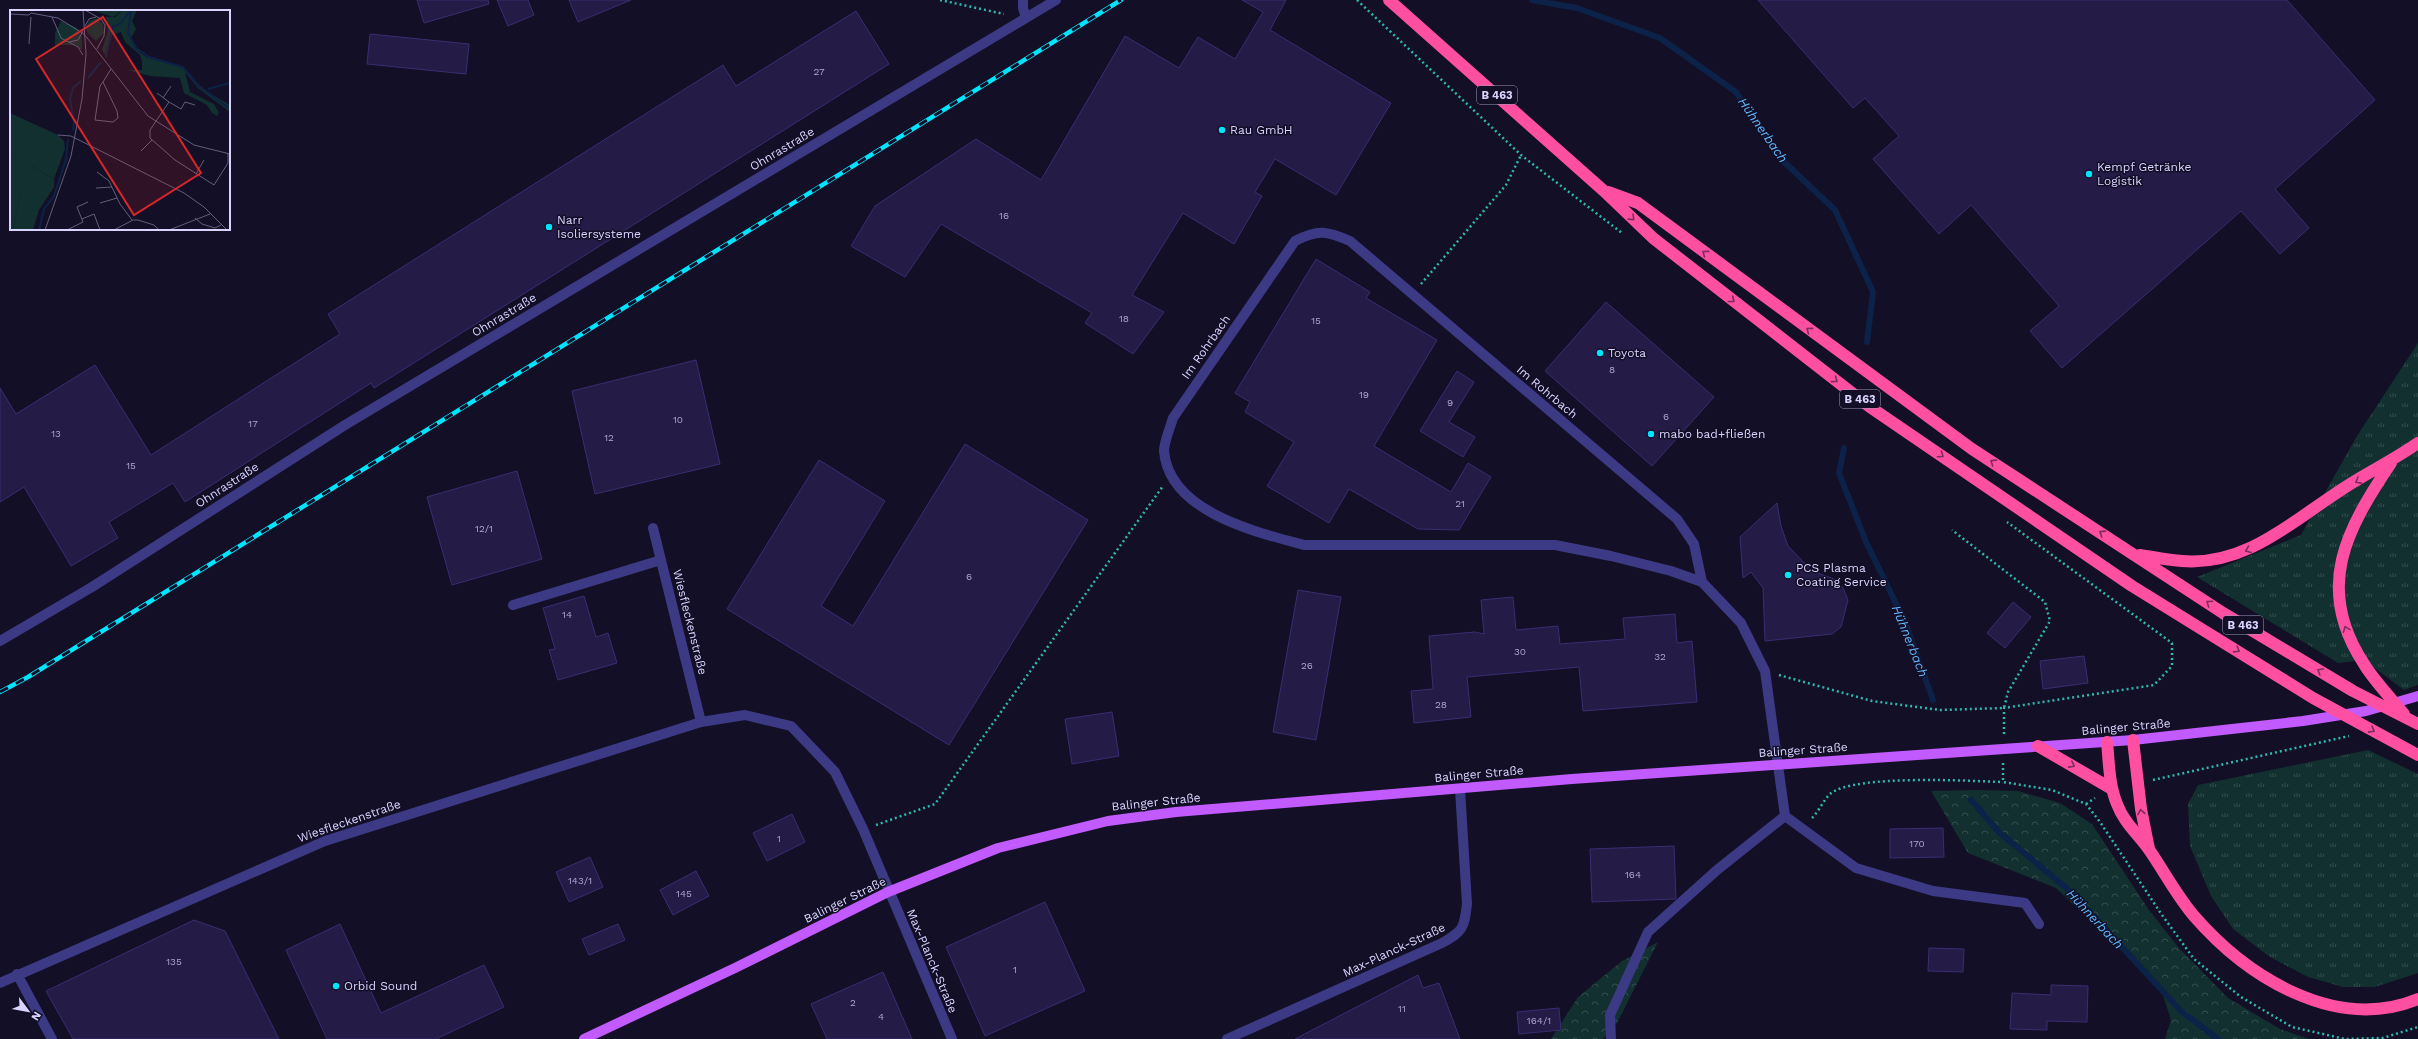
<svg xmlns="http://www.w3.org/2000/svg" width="2418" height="1039" font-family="'Work Sans',sans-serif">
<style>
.grass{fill:url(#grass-tufts)}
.forest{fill:url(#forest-crowns)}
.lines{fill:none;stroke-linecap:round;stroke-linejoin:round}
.stream{stroke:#0c2248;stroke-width:6}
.building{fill:#241b47;stroke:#3b2d73}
.path{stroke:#2fb8b0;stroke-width:2.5;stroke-dasharray:2 3;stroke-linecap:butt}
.minor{stroke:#3d3a85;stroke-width:10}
.major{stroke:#c25bff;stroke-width:10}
.highway{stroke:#ff4fa3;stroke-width:12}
.rail-casing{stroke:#00e5ff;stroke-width:4.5}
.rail{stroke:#130f26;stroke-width:3;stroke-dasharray:9;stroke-linecap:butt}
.oneway{stroke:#7d2c5e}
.poi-dot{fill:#00e5ff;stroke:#130f26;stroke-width:1.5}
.labels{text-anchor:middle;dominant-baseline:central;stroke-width:3;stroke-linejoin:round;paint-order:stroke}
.number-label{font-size:10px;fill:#aca6d1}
.shield{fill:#130f26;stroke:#9e99be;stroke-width:1}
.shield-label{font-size:11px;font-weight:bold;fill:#d9d4ff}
.poi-label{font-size:12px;fill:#d9d4ff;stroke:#130f26;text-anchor:start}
.street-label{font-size:12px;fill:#d9d4ff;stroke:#130f26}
.water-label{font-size:13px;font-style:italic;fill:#62b6ff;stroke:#130f26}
.inset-river{fill:none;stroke:#0c2248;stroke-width:2}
.inset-road{fill:none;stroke:#625e7d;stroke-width:1}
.view{fill:#d62828;fill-opacity:0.15;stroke:#d62828;stroke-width:2}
.inset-edge{fill:none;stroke:#d9d4ff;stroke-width:2}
</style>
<defs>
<pattern id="grass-tufts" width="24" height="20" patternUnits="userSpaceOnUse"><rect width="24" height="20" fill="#12302f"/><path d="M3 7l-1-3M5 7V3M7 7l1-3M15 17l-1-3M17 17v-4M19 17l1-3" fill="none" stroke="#344d4e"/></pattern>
<pattern id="forest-crowns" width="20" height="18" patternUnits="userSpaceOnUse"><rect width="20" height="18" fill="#12302f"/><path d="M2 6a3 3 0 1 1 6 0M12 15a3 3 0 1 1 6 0" fill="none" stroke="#344d4e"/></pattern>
</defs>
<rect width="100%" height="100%" fill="#130f26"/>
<path class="grass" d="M2418,343V685L2404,690L2364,660L2338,663L2197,577L2301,535L2357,436Z
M2368,750L2418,774V973L2375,987H2343L2308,977L2270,957L2233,929L2211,896L2190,846L2188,804L2198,785Z"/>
<path class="forest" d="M1975,790L2018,791L2060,803L2092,824L2149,910L2179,948L2228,998L2280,1029L2309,1039H2165L2171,1020L2161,989L2056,888L1968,853L1931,791Z
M1658,942L1617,1023L1603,1039H1551L1578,997L1622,961Z"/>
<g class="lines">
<path class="stream" d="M1532,0L1577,8L1660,38L1736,92L1778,156L1835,210L1873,292L1867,342
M1844,448L1839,473L1866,542L1905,622L1933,700
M1971,800L2000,833L2070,891L2182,1012L2218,1039"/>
</g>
<path class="building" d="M417,0H488L489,4L424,23Z
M497,0H528L534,15L508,26Z
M569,0H631L578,22Z
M1242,0H1286L1270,30L1391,103L1336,195L1275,159L1255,192L1262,196L1234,244L1183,213L1132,295L1164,312L1133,354L1085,323L1092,313L941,224L905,277L851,246L875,206L976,139L1041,180L1125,36L1179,68L1198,37L1235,59L1263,12Z
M1758,0H2287L2375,100L2275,189L2309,228L2280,254L2241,211L2062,368L2030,331L2059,306L1971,205L1939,234L1873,159L1899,136L1865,98L1853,108Z
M856,11L889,64L374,388L371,383L185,502L173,483L109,522L118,538L71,566L24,487L0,502V388L16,414L95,365L151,455L340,334L328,314L723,65L736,86Z
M370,34L469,44L466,74L367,64Z
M1316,259L1370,292L1366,298L1437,340L1374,446L1451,492L1468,463L1491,477L1459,530L1418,529L1349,489L1329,523L1267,486L1294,442L1245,412L1250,402L1235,393Z
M1606,302L1714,397L1652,466L1545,371Z
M696,360L720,464L595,494L572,391Z
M1457,371L1474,382L1449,422L1475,437L1463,457L1420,431Z
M965,444L1088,520L949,745L727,609L819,460L885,501L821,606L853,626Z
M517,471L542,559L452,585L427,497Z
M1777,503L1781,526L1788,546L1812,571L1834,579L1843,588L1848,600L1841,627L1832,634L1765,641L1763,588L1751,572L1743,578L1740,537Z
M1298,590L1341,597L1316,740L1273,732Z
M584,596L596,637L608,633L617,663L558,680L549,650L555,649L543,608Z
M1513,597L1516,630L1558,626L1560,644L1625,639L1623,618L1675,614L1677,643L1692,641L1697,702L1583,711L1579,667L1467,677L1471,717L1414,723L1411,691L1433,689L1429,636L1475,632L1484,634L1481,600Z
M2013,602L2031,617L2005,648L1987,633Z
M2084,656L2088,683L2043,689L2040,661Z
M1112,712L1119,756L1072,764L1065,719Z
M792,814L805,842L767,861L753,833Z
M1943,828L1944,857L1890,858V829Z
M1674,846L1676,899L1592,902L1590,849Z
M590,857L603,887L569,902L556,872Z
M696,871L709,896L673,915L660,890Z
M1045,902L1085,991L985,1036L946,947Z
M194,920L225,931L279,1039H73L46,991Z
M340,924L381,1013L484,965L504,1007L436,1039H327L286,950Z
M618,924L625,940L589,955L582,939Z
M1929,948L1964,949L1963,972L1928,971Z
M883,972L912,1039H827L811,1004Z
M1418,975L1423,988L1439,983L1460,1039H1295Z
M2051,985L2088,986L2087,1022L2047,1021V1030L2010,1029L2012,993L2051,995Z
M1559,1008L1561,1030L1519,1034L1517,1012Z"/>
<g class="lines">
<path class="path" d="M940,0L1004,14
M1357,0L1521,155L1622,233
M1421,284L1506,185L1521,155
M1779,675L1872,701L1940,710L2004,708L2008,692L2050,621L2045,602L1952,530
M2004,734V708L2154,685L2172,666V643L2007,522
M2003,763V782L2052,790L2086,804L2100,822L2162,915L2194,959L2241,997L2292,1027L2345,1039L2383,1038L2418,1027
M2153,780L2349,736
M2086,804L2095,798
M1812,818C1819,811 1823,801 1830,794C1853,774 1971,781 2003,782
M876,825L935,804L1163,486"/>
<path class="minor" d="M1023,0V8L1026,18
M653,528L701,722
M1702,582L1694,544L1677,519L1350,241C1327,231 1318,229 1295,241L1173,418C1170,428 1164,442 1164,451C1169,512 1256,532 1304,545H1555L1611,556L1671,571L1702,582L1741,623L1765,671L1785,816L1856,868L1933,891L2025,903L2039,924
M513,605L661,560
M0,641L92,587L345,425L1056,0
M17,974L52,1039
M0,983L325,841L701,722L745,715L791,726L835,772L863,829L952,1039
M1227,1039L1442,943C1463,931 1464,929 1467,904L1460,789
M1611,1039L1610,1015L1648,932L1717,870L1785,816"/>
<path class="major" d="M584,1039L735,968L888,892L998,848L1108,821L1176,812L1572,779L2133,740L2303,721L2366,711L2418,696"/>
<path class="highway" d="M1389,0L1604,191L1653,238L1870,407L2132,586L2313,698L2418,755
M1608,192L1638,203L1972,449L2223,613L2353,691L2418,724
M2391,463C2346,530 2314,588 2364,664C2375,682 2391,698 2404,714
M2140,555C2154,557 2168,560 2182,561C2243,566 2288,525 2335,494C2362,475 2391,462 2418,443
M2133,740L2141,809L2149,849
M2107,742C2109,762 2109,785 2117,804C2124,823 2139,835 2150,851C2165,873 2177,896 2194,916C2247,977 2336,1033 2418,999
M2038,746L2112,789"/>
<defs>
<path id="rail" d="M0,692L28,677L1121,0"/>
</defs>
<use href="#rail" class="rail-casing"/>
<use href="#rail" class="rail"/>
</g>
<defs><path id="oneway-chevron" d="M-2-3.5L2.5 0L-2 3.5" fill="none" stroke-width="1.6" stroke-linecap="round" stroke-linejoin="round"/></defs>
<g class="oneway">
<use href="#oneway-chevron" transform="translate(1632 218) rotate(44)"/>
<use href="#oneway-chevron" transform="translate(1705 253) rotate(-143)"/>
<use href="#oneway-chevron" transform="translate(1732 300) rotate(38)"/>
<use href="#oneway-chevron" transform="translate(1809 330) rotate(-144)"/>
<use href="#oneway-chevron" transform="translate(1835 380) rotate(37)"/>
<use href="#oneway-chevron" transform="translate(1941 455) rotate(35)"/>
<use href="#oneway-chevron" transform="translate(1993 462) rotate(-147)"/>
<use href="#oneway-chevron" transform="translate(2358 481) rotate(151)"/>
<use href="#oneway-chevron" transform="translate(2102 533) rotate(-147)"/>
<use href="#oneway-chevron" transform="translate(2248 550) rotate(159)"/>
<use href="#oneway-chevron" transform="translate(2209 603) rotate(-146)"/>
<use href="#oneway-chevron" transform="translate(2346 629) rotate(-111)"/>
<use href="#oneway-chevron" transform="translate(2237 650) rotate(32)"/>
<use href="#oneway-chevron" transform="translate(2320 671) rotate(-149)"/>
<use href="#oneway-chevron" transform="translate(2372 730) rotate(29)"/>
<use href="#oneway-chevron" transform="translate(2072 765) rotate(28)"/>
<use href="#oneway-chevron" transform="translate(2141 812) rotate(-100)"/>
</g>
<g class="poi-dot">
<circle cx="1222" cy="130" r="4"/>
<circle cx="2089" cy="174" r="4"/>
<circle cx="549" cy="227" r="4"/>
<circle cx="1600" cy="353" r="4"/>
<circle cx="1651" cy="434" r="4"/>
<circle cx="1788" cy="575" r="4"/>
<circle cx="336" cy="986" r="4"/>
</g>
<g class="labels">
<g class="number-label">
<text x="819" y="71">27</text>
<text x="1004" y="215">16</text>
<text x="1124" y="318">18</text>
<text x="1316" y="320">15</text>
<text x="1612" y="369">8</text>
<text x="1364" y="394">19</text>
<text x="1450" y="402">9</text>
<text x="1666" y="416">6</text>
<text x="678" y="419">10</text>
<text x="253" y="423">17</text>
<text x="56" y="433">13</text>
<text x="609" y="437">12</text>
<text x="131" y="465">15</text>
<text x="1460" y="503">21</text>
<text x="484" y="528">12/1</text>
<text x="969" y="576">6</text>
<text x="567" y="614">14</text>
<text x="1520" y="651">30</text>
<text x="1660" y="656">32</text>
<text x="1307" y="665">26</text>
<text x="1441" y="704">28</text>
<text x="779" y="838">1</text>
<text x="1917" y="843">170</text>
<text x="1633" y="874">164</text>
<text x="580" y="880">143/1</text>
<text x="684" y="893">145</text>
<text x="174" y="961">135</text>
<text x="1015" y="969">1</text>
<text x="853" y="1002">2</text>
<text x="1402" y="1008">11</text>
<text x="881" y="1016">4</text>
<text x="1539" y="1020">164/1</text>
</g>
<g class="shield">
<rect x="1477" y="86" width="40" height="18" rx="3"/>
<rect x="1840" y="390" width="40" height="18" rx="3"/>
<rect x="2223" y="616" width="40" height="18" rx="3"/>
</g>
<g class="shield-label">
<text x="1497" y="95">B 463</text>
<text x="1860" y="399">B 463</text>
<text x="2243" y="625">B 463</text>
</g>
<g class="poi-label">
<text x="1230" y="130">Rau GmbH</text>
<text x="2097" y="167">Kempf Getränke<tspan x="2097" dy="14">Logistik</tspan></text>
<text x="557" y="220">Narr<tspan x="557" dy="14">Isoliersysteme</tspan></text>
<text x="1608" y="353">Toyota</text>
<text x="1659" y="434">mabo bad+fließen</text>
<text x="1796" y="568">PCS Plasma<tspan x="1796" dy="14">Coating Service</tspan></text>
<text x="344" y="986">Orbid Sound</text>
</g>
<g class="street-label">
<text transform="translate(782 149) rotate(-31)">Ohnrastraße</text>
<text transform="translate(504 315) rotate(-31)">Ohnrastraße</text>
<text transform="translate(1206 347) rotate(-55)">Im Rohrbach</text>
<text transform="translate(1547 392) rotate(40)">Im Rohrbach</text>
<text transform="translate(227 485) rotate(-33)">Ohnrastraße</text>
<text transform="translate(690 622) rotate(76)">Wiesfleckenstraße</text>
<text transform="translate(2126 727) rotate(-5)">Balinger Straße</text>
<text transform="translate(1803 750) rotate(-4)">Balinger Straße</text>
<text transform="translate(1479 774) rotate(-5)">Balinger Straße</text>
<text transform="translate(1156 802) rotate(-6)">Balinger Straße</text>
<text transform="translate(349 821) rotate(-19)">Wiesfleckenstraße</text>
<text transform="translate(845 900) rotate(-26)">Balinger Straße</text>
<text transform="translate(1394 950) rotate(-25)">Max-Planck-Straße</text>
<text transform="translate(932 961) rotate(67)">Max-Planck-Straße</text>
</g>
<g class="water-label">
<text transform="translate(1763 130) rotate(55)">Hühnerbach</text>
<text transform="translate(1910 641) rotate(68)">Hühnerbach</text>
<text transform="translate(2095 919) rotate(47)">Hühnerbach</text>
</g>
</g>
<g transform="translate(10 10)">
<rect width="220" height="220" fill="#130f26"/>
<path d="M82,0H113L103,7ZM87,8L93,14L94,23L86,31L77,22L76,17L79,11ZM51,11L67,18L72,27V40L65,35H45V23ZM0,103L48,125L54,131L55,139L44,169L20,155L12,145L10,187L3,220H0Z" fill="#12302f"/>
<path d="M113,0H127L122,11L126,19L121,28L129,42L136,47L173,58L179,64L189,77L220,95V102L188,78L175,62L180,82L204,94L209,103L207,106L202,103L197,95L174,83L170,68L140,66L118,60H132V51L130,45L115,32L111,22L100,26L97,48L92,40L98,21L96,7H105ZM5,144L13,145L20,155L44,169V177L29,200L23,220H3L10,187Z" fill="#12302f"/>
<path class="inset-river" d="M121,0L118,23L126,38L139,47L173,57L188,75L220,99M96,45L103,17L110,14L121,0M78,68L91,52M198,79L220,73M63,120L64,112L60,89L63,78L71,71M29,220L34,199L44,186L56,149L58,129"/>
<path class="inset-road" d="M75,0L91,9L95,15L94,26L87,39M0,4L19,5M19,5L21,3L48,8M42,7L51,28L68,37L73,45M48,8L74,24L138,106L184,135L220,144M75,16L79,9L86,7M59,32L68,30L73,21M19,34L21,7M93,72L90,76L85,110L103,112L108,108L107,101L93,72L101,59M147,83L159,92L140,120V128L165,150L204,175M153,88L161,76M159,92L171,99L175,92L185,95M48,125L61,126L174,183L194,197L217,220M131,141L142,130M87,162L99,171L110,194L122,210M186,164L194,150M204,175L218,153V143M86,178L102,177M90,193L107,188M185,208L192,214L205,218L211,215M72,209L84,204L90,220M35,220L61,146L72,89L76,44L73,0M57,220L73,212L67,197L78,192M104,220L123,210H128L144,215L149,220M159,220L200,204"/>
<path class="view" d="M93,7L191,163L124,205L26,49Z"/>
<rect width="220" height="220" class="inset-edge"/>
</g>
<g transform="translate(28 1011) rotate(122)" stroke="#130f26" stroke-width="3" paint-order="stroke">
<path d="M0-3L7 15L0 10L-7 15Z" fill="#d9d4ff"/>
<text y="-6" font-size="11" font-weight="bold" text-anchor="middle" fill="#d9d4ff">N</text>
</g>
</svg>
